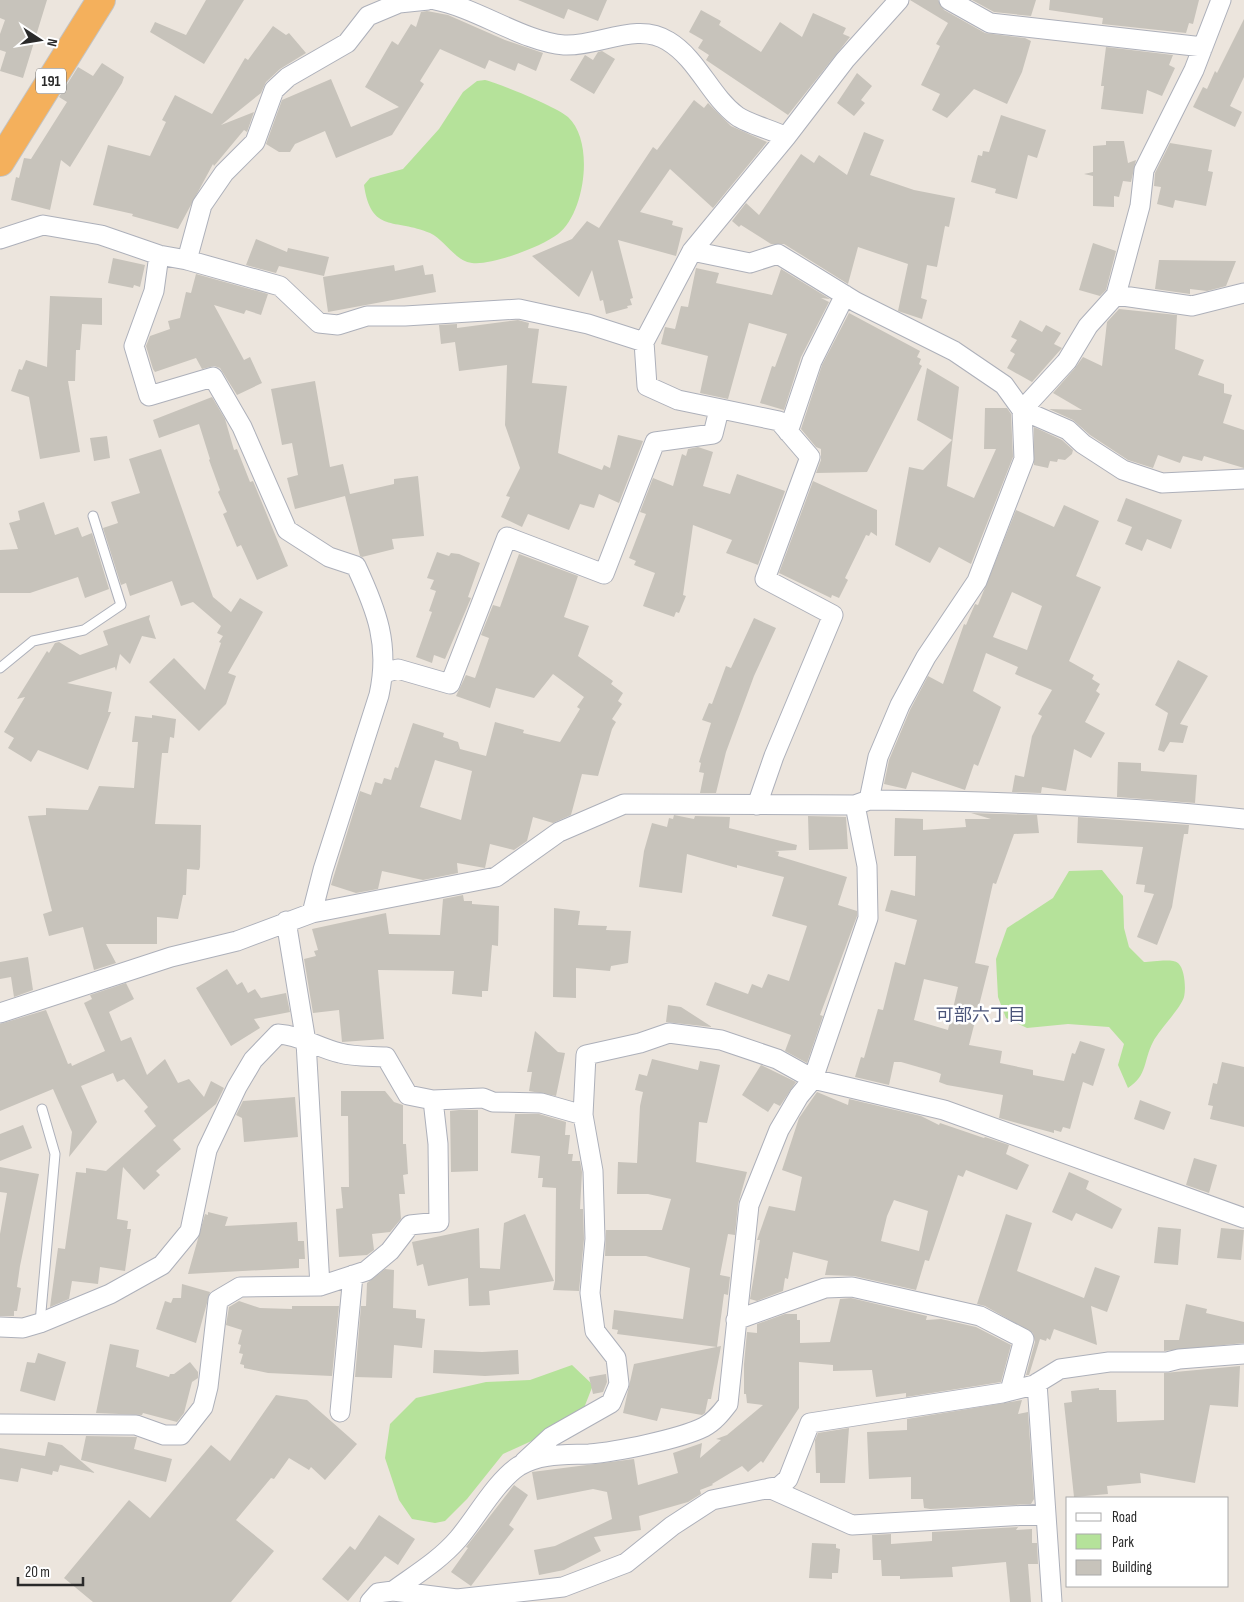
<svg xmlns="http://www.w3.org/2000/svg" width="1244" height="1602" font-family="'Sofia Sans Condensed','Noto Sans JP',sans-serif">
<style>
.green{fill:#b5e29a}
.building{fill:#c7c3bb;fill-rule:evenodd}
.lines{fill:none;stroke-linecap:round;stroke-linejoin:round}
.service-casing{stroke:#adb0ba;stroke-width:11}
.minor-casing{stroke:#adb0ba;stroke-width:21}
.trunk-casing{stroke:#c3c3c3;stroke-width:30}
.service{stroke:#fff;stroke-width:9}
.minor{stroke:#fff;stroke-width:19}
.trunk{stroke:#f4b05c;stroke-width:28}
.labels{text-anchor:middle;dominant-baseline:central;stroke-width:5;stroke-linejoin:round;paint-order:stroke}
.shield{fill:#fff;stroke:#6a6a6a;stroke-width:1}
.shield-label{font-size:15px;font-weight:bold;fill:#2a2a2a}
.neighbourhood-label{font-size:18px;fill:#4b557a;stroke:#fff}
</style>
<rect width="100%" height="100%" fill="#ece5dd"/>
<path class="green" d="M485,80C501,84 557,107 568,117C595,142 585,213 558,234C543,246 491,266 472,263C455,261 445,240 430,233C395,218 371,234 364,185L370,178L403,169L439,129L463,92L477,81Z
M1102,870L1123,896L1124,928L1129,947L1144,962C1152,962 1172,958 1178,963C1185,969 1186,989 1184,997C1181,1008 1159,1030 1153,1042C1143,1061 1148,1075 1128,1088L1118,1065L1124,1044L1109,1027L1068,1024L1027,1028L1006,1018L998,997L996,959L1007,928L1053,898L1069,871Z
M572,1365L593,1385L582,1413L573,1422L503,1454L467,1499L445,1521L435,1523L412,1519L399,1500L385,1458L390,1424L416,1398L486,1382L530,1380Z"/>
<path class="building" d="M0,0H47L23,78L0,71L6,52L0,50V34L5,20L0,18Z
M206,0H244L204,64L150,32L155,22L186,35Z
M518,0H607L598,21L568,9L564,19Z
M910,0H938L944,10L985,33L1025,38L1031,41L1022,72L1007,104L974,89L947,118L932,110L940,94L921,85L940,46L936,44L948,23Z
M972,0H1036L1031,16L994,12Z
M1050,0H1199L1193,24L1189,23L1186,33L1102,24L1103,18L1049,10Z
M701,10L721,21L719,25L761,52L780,22L802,37L813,13L846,28L843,34L850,37L788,115L706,60L709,55L698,48L703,40L689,32Z
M427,11L448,15L505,40L543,53L536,71L518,63L515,71L489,60L485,69L440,49L420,81L424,84L392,135L336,158L325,131L295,144L290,152H279L266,144L282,100L331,79L351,127L399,107L365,87L392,41L398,45L411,24L416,27L421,12Z
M1244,19V77L1230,106L1242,112L1235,127L1193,107L1203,87L1207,89L1215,71L1217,73Z
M273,26L286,35L289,33L306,53L280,69L266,82L261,93L221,125L254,112L247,132L244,130L214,166L213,164L178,229L132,216L133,214L93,205L108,145L150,156L166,122L162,120L175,95L212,114L245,58L248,60Z
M1106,47L1173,55L1169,65L1175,68L1162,96L1147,90L1143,114L1101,109L1104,86H1101Z
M602,51L615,59L594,94L570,80L585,55L593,60L598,52Z
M102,63L124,77L122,83L70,167L61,160L50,210L11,200L16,177L19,178L24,158L31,159L67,102L59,97L78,67L93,76Z
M857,73L872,86L861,100L865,103L854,116L837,103Z
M694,100L704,108L708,103L731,126L767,142L713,208L670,169L640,212L673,221L672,225L683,228L676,256L618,240L633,298L630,299L632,305L627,306L628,308L606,314L603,300L600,301L592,270L579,297L532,256L572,239L587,221L599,228L653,147L657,150Z
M1001,115L1046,130L1037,158L1028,155L1017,199L995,193L996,189L971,182L978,155L982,156L983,151L989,152Z
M864,132L884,140L870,175L914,190L955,198L949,227L945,226L937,267L927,265L921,298L927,300L922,319L898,311L908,264L858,247L848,284L784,244H771L741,225L739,227L732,221L746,203L759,215L801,154L814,163L819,155L847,175Z
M1106,141H1124L1128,163L1136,160L1131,182L1123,181L1119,197L1114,196V207L1093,206V176L1084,174L1093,172V146L1106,145Z
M1170,143L1212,150L1208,171L1213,172L1206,206L1175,200L1173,208L1157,204L1161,187L1154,186L1155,173Z
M256,239L287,252L288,248L329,257L324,276L279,266L276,273L246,265Z
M1093,243L1116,251L1106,290L1100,296L1079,290Z
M113,258L145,265L140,287L134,285L133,288L108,283Z
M1159,260L1236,261L1226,286L1207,291L1190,289V294L1155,289Z
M394,265L395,271L423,265L425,275L433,274L436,292L328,312L323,277Z
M696,268L719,273L716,283L772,295L781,269L830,299L821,298L829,302L801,357L784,410L760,403L772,366L775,367L787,334L749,323L728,399L700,393L708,356L661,344L665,327L675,329L681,306L688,307Z
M196,274L268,294L261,315L246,310L244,314L214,305L244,360L250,357L262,383L237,395L220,368L214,366L202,369L196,358L155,372L153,369L146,346L150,336L170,329L168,321L180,318L186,292L191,293Z
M50,296L102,298V325L82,324L80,350H76L75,381H68L80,452L40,459L29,397L11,391L19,369L22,370L26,360L47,367Z
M1119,309L1177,315L1175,349L1204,360L1198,375L1224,384V393L1232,395L1223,423L1244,430V468L1204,456L1202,461L1183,456L1180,463L1158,455L1153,468L1128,460L1090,435L1073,420L1049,409L1082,410L1053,393L1075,368L1083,357L1102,366L1107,322Z
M849,313L920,351L917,357L921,359L919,364L922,366L867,472L816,473L821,460V449L816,447L801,429L822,365Z
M518,320L529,323L528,328L539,329L532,383L567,386L558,453L602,470L604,465L610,468L618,435L643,441L619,503L599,494L594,508L580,504L569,530L528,514L522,527L501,517L510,497L506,496L520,468L505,425L507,365L459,371L455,342L441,344L439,325L457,324V328Z
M1020,320L1042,332L1046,325L1061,333L1054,344L1062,348L1032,382L1007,368L1015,354L1010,351L1017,340L1011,337Z
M927,368L959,387L947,486L974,498L996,449H984L985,408H1007L1011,414L1013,457L971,564L939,547L930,563L895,545L909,467L923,470L952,440L917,420Z
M315,381L330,467L343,464L350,494L394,484V479L418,476L424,536L392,539L394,549L362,557L360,556L345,496L295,509L287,478L298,475L292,443L282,445L271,389Z
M212,397L225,419L234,450L237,449L250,482L253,481L288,566L257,580L241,545L237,547L223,514L227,512L218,492L220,490L209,460L210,459L199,424L159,438L153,420Z
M1034,427L1062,440L1073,450L1072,454L1065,460L1058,459L1057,462L1050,461L1048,468L1034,465Z
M107,436L110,458L94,461L90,438Z
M698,447L713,452L703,486L730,494L737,474L785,491L758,565L726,553L732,540L693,525L683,595L686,596L679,613L676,612L674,617L643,606L655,573L634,565L636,561L629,558L646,514L640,512L653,478L673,486L682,454L686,456L688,449Z
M161,449L213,597L231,612L240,598L263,612L228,673L236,676L226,704L199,731L149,682L174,658L205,690L221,643L219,642L223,636L217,633L221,626L193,602L181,606L172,581L130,596L126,583L121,585L103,528L118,523L111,502L140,493L129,459Z
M813,481L877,510V536L871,532L869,536L866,535L845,578L848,580L839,598L832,595L831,598L779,573Z
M1126,498L1182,520L1171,549L1147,539L1142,551L1125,544L1132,527L1117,521Z
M44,502L55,535L78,527L82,537L92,533L109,589L85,598L78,577L30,593H0V550L18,549L9,523L20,520L18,511Z
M1064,505L1099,521L1076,576L1101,587L1069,661L1094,675L1092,679L1100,684L1096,691L1100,694L1085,722L1105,733L1091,758L1074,749L1066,791L1042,787L1041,793L1012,792L1015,775L1024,777L1032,736L1042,716L1038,714L1052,690L1015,674L1018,667L986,653L973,691L1001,707L978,766L974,764L965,790L912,772L906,789L884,784L889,760L910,710L928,676L943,684L964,624L966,625L975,604L978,605L1016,510L1054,527ZM1012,592L1042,606L1027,650L993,637Z
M437,552L449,556L451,553L459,554L480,563L468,597L471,598L445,659L434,655L432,663L416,657L432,612L429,611L436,591L430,589L434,580L427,578Z
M519,554L578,576L564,617L589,626L578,656L613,681L611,684L623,693L618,701L622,704L612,719L616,722L612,729L598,776L582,774L571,815L553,823L533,817L527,841L514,850L490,844L485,868L457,863L458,873L423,880L382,871L378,889L356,893L331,885L360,791L371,795L375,782L382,784L384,778L391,780L395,767L398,768L413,723L444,733L443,737L458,742L460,749L486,756L495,722L524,730L523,733L560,742L580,709L577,707L584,697L553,674L534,698L496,688L490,708L456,696L466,675L475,678L489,638L481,635L493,605L500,607ZM435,760L472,771L461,820L420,807Z
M150,615L149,619L156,639L142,636L130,664L120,654L116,671L115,667L67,683L112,692L108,712H111L88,770L38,750L31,762L8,748L14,738L4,732L25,697L17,699L47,651L49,653L55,643L59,642L80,655L108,645L103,631Z
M754,618L776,628L754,676L726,752L716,793H700L704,773L699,772L701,763L699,762L711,723L702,720L709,703L712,704L726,666L731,668Z
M1178,660L1208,676L1180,724L1188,726L1183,743L1170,742L1164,752L1158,750L1168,713L1155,705Z
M152,715L176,719L174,738L170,737L168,753H162L155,824L201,825L200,867L199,870L187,869L186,895H183L178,919L157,917V944H106L116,963L94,970L83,927L49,936L43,914L52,911L28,816L46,815V808L88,810L99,786L134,788L138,742H132L135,716L152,718Z
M1118,762L1141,763V771L1197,775L1195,803L1117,797Z
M971,813L1037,815L1039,833L1014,834L996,884L993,883L975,963L989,966L969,1045L1002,1051L1000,1063L1033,1070V1075L1064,1081L1072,1053L1075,1054L1080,1041L1105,1049L1093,1086L1083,1082L1070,1129L1063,1127L1061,1132L1054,1130V1133L999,1118L1003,1095L947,1085L939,1082L941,1074L936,1072L901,1062H894L889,1085L855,1077L861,1057L864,1058L878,1009L883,1010L895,962L905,965L917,920L885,911L891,890L915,896L916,856H894L895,818L923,819V830L966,827L965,819H991ZM924,979L958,987L948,1030L914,1020Z
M674,815L694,819L695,816L730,817L729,828L797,845L796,850L775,851L779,852L778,856L847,877L838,905L857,911V916L820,1015L823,1016L807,1063L785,1051L791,1035L706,1005L715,982L748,994L752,984L762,988L768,974L789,981L807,926L772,916L784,877L737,865V868L687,854L682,893L639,887L644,851L652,823L667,827L669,818L673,819Z
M808,816L846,817L848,849L809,850Z
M1078,817L1189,825L1188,834H1184L1172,907L1157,945L1137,937L1154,894L1144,892L1145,885L1136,884L1143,847L1077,843Z
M463,895L464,901H472V904L499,906L498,946L492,945L488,991H482V997L452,994L454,971L378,970L384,1039L342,1042L339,1010L313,1013L304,959L316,956L314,951L318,950L312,929L386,913L389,934L440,935L443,899Z
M554,908L580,911L578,925L607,926L606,930L631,931L628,963L611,966L610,971L576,968V998L553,997Z
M28,957L33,990L14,997L11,977L0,979V962Z
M227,969L237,985L242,982L248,993L255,989L261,998L286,993L290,1012L254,1019L260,1028L231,1046L196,988Z
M126,983L134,999L109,1012L121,1041L131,1037L147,1075L165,1059L178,1083L189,1079L204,1097L211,1081L224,1088L216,1104L173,1140L181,1149L156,1171L160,1175L144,1190L123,1167L117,1219L128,1221L127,1229H131L125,1271L100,1267L98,1284L72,1281L69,1299L50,1307L58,1248L65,1249L76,1172L86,1173V1168L106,1171L156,1126L144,1111L148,1107L124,1079L117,1082L113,1073L81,1086L97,1122L69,1157L72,1132L53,1089L0,1111V1024L46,1010L68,1064L71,1063L72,1066L105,1051L84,1003L92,999L90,995Z
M668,1005L681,1007L712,1027L666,1022Z
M535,1031L558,1052L565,1053L556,1096L529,1091L532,1072H527Z
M652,1059L698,1070L700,1061L720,1065L707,1123L699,1122L696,1162L747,1172L738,1204L735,1235L728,1234L720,1275L730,1277L728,1295L724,1294L717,1347L617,1334L618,1330L612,1329L614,1310L683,1319L690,1268L646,1256H605L606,1230H662L671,1199L648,1194H617L618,1162L637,1163L640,1106L643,1092L635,1090L639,1074L647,1076Z
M1222,1062L1244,1067V1127L1210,1119L1213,1106L1208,1105L1213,1083L1217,1084Z
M761,1065L796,1082L780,1106L774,1103L768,1112L742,1095Z
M341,1091H385L394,1102L403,1105V1144H406L408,1174L403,1175L405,1194H399L401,1219L390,1232L372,1234L374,1250L367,1255L339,1257L336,1209L343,1208L341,1187H349L348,1116H341Z
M817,1092L848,1105L849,1099L921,1116L939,1125L940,1123L984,1138L985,1137L1009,1145L1006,1154L1029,1165L1017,1190L966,1170L963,1177L958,1175L929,1261L925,1260L916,1290L854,1276L825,1275L828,1261L793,1252L788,1279L785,1278L783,1291L757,1301L750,1299L760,1240H757L769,1206L795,1211L802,1177L782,1170L799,1118ZM894,1200L928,1211L919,1251L881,1241L887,1216Z
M295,1097L298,1137L244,1142L242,1118L236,1115L243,1101Z
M1140,1100L1171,1112L1164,1130L1134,1119Z
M459,1110H478V1171L451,1172L450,1111Z
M515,1114H539L566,1122L565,1135H570L568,1154H573L572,1161H580L582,1172L580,1209H583L584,1239L579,1291L553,1290L555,1281L556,1188L542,1187L543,1178H538L540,1156L511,1153Z
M23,1125L32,1148L0,1161V1134Z
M1194,1158L1217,1165L1209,1193L1186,1185Z
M0,1167L39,1174L20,1266L17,1287L21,1288L17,1311H14V1316H0V1234L7,1193L0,1192Z
M1069,1172L1089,1181L1086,1189L1122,1209L1112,1229L1076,1213L1072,1221L1052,1212Z
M208,1212L228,1217L225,1226L297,1222L298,1241H304L305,1259H299V1268L188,1274L205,1214L208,1215Z
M525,1214L554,1281L489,1291L490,1305L469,1306L468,1278L428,1286L423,1264L417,1266L412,1242L479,1228L480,1268L500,1269L504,1223Z
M1006,1214L1032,1223L1017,1271L1084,1298L1095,1267L1120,1276L1107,1312L1091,1306L1097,1345L1054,1329L1050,1340L1047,1338L1046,1341L1040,1339L1029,1375H1026L1035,1342L1033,1333L985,1306L977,1304Z
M1158,1227L1181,1229L1178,1265L1154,1263Z
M1221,1228L1244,1230L1241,1260L1217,1258Z
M385,1269L394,1270L393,1308L416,1310V1318L425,1319L422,1348L394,1345L392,1378L355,1377L361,1306H366L367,1283Z
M182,1284L210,1292L196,1343L156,1329L165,1301L171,1303L173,1298H181Z
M851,1298L927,1316L926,1320L941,1319L976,1327L1011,1345L1001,1382L906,1397V1393L876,1397L872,1370L833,1371V1365L799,1362V1408L763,1463L761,1461L748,1472L742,1466L712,1484L713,1485L700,1490L701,1494L688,1502L639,1516L641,1530L594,1537L601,1551L564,1570L539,1575L534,1550L555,1546L612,1519L607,1492L593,1489L537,1500L532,1472L634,1459L638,1485L678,1473L673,1453L702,1443L700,1458L721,1440L716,1439L727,1435L763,1405L747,1403L746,1394H744V1364L747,1332L757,1333V1324L785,1314H797V1320H800V1343L830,1342L840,1299Z
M239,1301L260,1308L292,1309V1306H339L332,1376L268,1373L244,1368V1365L240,1364L243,1354L239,1353L241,1345L238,1344L242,1330L226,1325L229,1307Z
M1186,1304L1207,1309L1206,1313L1244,1322V1343L1164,1351V1340H1179Z
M110,1344L139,1350L136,1367L169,1377L170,1374H174L190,1362L198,1372V1378L192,1382L184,1413L177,1422L143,1413L142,1415L96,1413Z
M721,1346L711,1399H708L705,1413L702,1415L661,1408L657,1421L623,1413L634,1364Z
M434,1350L482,1352L518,1350L519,1374L485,1376L433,1373Z
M38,1353L66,1362L55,1401L20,1391L27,1362L35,1363Z
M1240,1366L1238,1407L1210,1405L1195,1483L1140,1473L1141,1483L1107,1486L1108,1494L1074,1497L1064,1403L1072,1402L1071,1391L1099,1388V1390H1116L1117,1422L1164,1420V1373Z
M606,1374L607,1382L603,1392L593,1394L589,1377Z
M276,1395L307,1400L357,1444L325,1480L311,1467L309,1470L289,1458L274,1479L271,1478L236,1520L274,1551L231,1602H93L64,1578L129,1500L150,1518L211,1445L230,1461Z
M1022,1400L1018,1414L1028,1412L1034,1499L1031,1504L930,1509L924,1508L923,1499H911V1477L869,1479L867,1432L907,1430V1419Z
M849,1428L845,1483H820V1473H816L815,1440L818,1433Z
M86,1436L137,1437L134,1449L172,1459L166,1482L81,1460Z
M48,1442L62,1445L95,1473L60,1465L58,1472L53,1471L52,1475L21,1468L18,1482L0,1479V1448L45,1456Z
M514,1485L528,1495L509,1525L514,1529L471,1586L451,1572L468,1548L466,1547Z
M379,1515L415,1539L398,1565L385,1556L348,1601L322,1579L350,1546L355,1550Z
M1018,1527L1016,1530L1032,1529V1543H1037L1038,1564H1028L1031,1602H1010L1006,1562L952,1567L953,1577L900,1579V1576H882L881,1560H873L872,1535L891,1534V1544L932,1541V1532Z
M812,1543L836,1544V1548L840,1549L838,1573H832V1579L809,1578Z"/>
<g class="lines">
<defs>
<path id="service" d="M0,668L33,641L84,630L121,605L93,516
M40,1323L55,1154L42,1109"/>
<path id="minor" d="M435,0C477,8 524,42 564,45C598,47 637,21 668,41C698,59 710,96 737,116C748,124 773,130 786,137
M949,0L990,23L1203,47
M0,239L43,225L101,235L159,255L187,260L280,286L319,323L338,325L367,316H405L519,309L588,324L644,342
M692,251L750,263L778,254L856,302L954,351L1004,385L1022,410L1068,430L1083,444L1123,470L1162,483L1244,479
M159,255L154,291L134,346L149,396L213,377L242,427L287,530L329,557L356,566C377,611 390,645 379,695L323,870L312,913
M187,260L202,205L224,173L255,142L274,90L288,77L347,43L368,16L399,3L428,0
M1116,295L1192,306L1244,293
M788,432L812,361L845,295
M384,673L398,669L450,684L507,537L604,574L655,442L713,434L719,410
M869,800L878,757L900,705L926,657L977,581L1024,459L1022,410L1067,361L1088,326L1116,295L1140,206L1144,170L1194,70L1221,0
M757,805L774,756L833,615L765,579L810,457L779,421L678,400L647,386L644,342L692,251L786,137L845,60L899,0
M286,921L306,1042L320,1286
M0,1013L171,957L237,941L312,913L496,877L559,832L624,804L855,805L869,800C995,801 1118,805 1244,819
M736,1320L825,1288L852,1287L980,1316L1024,1339L1010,1391
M0,1327L23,1328L40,1323L110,1294L162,1265L190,1231L207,1150L237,1087L253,1060L278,1034C300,1035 318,1048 340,1053C354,1057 371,1056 386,1057L408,1095L433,1100L483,1098L493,1102L541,1103L583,1115L586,1055L640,1043L669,1033L721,1040L777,1059L813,1079L944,1110L1244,1218
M1037,1383L1052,1602
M340,1412L353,1275
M0,1424L136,1425L164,1435H181L203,1407L208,1387L218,1300L240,1287L320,1286L366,1271L390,1251L410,1225L439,1222L438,1144L433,1100
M524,1462L551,1437L611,1403L619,1384L616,1358L595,1331L590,1293L595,1239L593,1171L583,1115
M769,1488L852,1525L1046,1514
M393,1591C415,1575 440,1560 458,1539C476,1518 496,1481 519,1466C540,1453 566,1455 589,1454C616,1452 680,1439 704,1427C714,1422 721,1413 728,1404L749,1205L779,1130L799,1096L813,1079L868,918L867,866L855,805
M370,1602L378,1593L393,1591L457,1599L563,1587L626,1563L672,1526L712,1500L780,1486L788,1479L810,1423L1002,1393L1034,1385L1060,1369L1109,1362H1167L1179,1359L1244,1354"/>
<path id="trunk" d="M0,162L101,0"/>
</defs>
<use href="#service" class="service-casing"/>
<use href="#minor" class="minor-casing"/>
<use href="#trunk" class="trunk-casing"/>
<use href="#service" class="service"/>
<use href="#minor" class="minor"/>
<use href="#trunk" class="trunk"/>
</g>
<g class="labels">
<rect class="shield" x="36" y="68.5" width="30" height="25" rx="4"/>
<g class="shield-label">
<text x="51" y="81">191</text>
</g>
<g class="neighbourhood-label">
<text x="981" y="1015">可部六丁目</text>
</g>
</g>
<rect x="1066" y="1497" width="162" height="90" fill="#ffffff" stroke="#aaaaaa"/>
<rect x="1076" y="1513" width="25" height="8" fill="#ffffff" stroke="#aaaaaa"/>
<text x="1112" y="1522" font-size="15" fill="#2a2a2a">Road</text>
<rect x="1076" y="1534" width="25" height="15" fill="#b5e29a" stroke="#aaaaaa"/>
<text x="1112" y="1547" font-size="15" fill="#2a2a2a">Park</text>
<rect x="1076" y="1560" width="25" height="15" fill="#c7c3bb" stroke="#aaaaaa"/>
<text x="1112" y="1572" font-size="15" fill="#2a2a2a">Building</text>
<g transform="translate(40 40) rotate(102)" stroke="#ffffff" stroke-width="4" paint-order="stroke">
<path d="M0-4L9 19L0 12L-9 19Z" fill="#2a2a2a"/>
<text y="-8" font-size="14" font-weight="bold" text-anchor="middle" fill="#2a2a2a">N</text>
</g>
<path d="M18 1577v8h65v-8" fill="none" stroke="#2a2a2a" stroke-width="2.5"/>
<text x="25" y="1577" font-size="15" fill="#2a2a2a" stroke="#ffffff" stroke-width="4" paint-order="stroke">20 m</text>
</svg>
